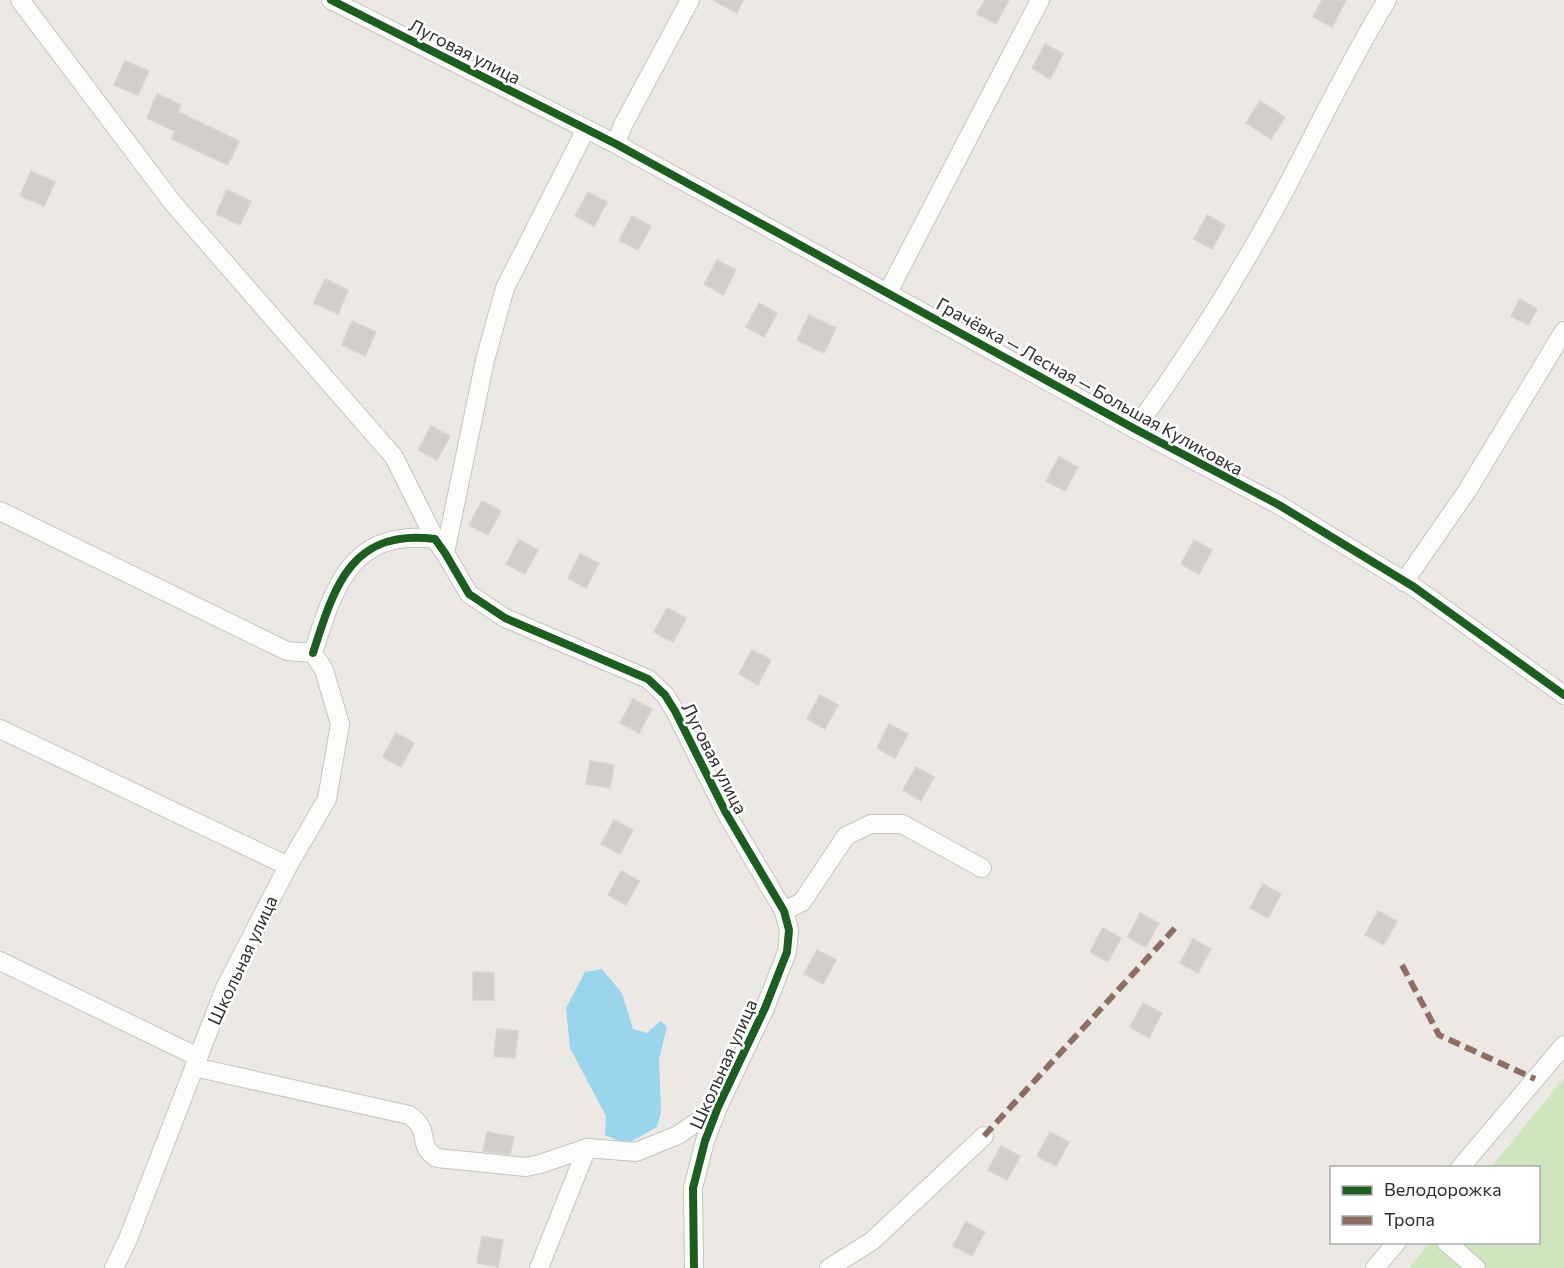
<svg xmlns="http://www.w3.org/2000/svg" width="1564" height="1268" font-family="Commissioner,sans-serif">
<style>
.green{fill:#cee6be}
.water{fill:#99d6ec}
.building{fill:#d1cecb;stroke:#d7d4d0;stroke-width:1.5}
.lines{fill:none;stroke-linecap:round;stroke-linejoin:round}
.minor-casing{stroke:#c5c4c5;stroke-width:20}
.minor{stroke:#fcfcfb;stroke-width:18}
.quiet{stroke:#8d6e63;stroke-width:6;stroke-dasharray:12 6;stroke-linecap:butt}
.cycleway-casing{stroke:#fff;stroke-width:11}
.cycleway{stroke:#1b5e20;stroke-width:8}
.labels{text-anchor:middle;dominant-baseline:central;stroke-width:5;stroke-linejoin:round;paint-order:stroke}
.street-label{font-size:18px;fill:#2e2e2e;stroke:#fff}
</style>
<rect width="100%" height="100%" fill="#ece8e4"/>
<path class="green" d="M1564,1078V1268H1409L1430,1243L1538,1242V1168L1491,1167Z"/>
<path class="water" d="M602,969L622,993L633,1029L647,1033L661,1021L667,1027L659,1059L661,1112L657,1127L627,1144L605,1135L606,1116L570,1048L566,1008L585,972Z"/>
<path class="building" d="M713,0H743L737,13Z
M985,0H1009L996,24L977,14Z
M1322,0H1346L1332,27L1313,17Z
M1045,44L1063,54L1050,79L1032,68Z
M125,61L149,71L138,95L114,85Z
M157,94L181,105L178,112L239,141L228,165L172,139L175,131L147,118Z
M1260,101L1285,117L1271,139L1246,123Z
M31,171L55,182L44,206L20,196Z
M227,190L251,201L240,225L216,214Z
M588,192L607,202L594,226L575,216Z
M1207,215L1225,225L1212,249L1194,239Z
M632,216L651,226L638,250L619,240Z
M717,260L736,270L723,295L704,284Z
M325,279L348,290L338,314L314,303Z
M1520,299L1537,309L1528,325L1511,316Z
M759,303L777,313L764,337L746,327Z
M809,315L836,328L824,353L797,340Z
M352,321L376,332L365,356L342,345Z
M431,426L450,436L437,460L418,450Z
M1059,457L1078,467L1065,491L1046,481Z
M482,501L501,511L488,535L469,525Z
M519,540L538,550L525,574L506,564Z
M1194,540L1212,550L1199,574L1181,564Z
M580,554L599,563L586,588L568,578Z
M667,608L686,618L673,642L654,632Z
M752,650L771,660L758,685L739,674Z
M820,695L838,705L825,729L807,719Z
M633,699L652,709L639,733L620,723Z
M889,724L908,734L895,758L877,748Z
M396,733L414,743L401,767L383,757Z
M590,761L614,765L610,788L586,784Z
M916,767L934,777L921,801L903,790Z
M614,820L633,830L620,854L601,844Z
M621,871L639,881L626,905L608,895Z
M1263,884L1281,894L1268,918L1250,908Z
M1378,911L1397,921L1384,945L1365,935Z
M1140,913L1159,923L1146,947L1128,937Z
M1103,928L1121,938L1108,962L1090,952Z
M1193,939L1211,949L1198,973L1180,963Z
M817,950L836,960L823,984L804,974Z
M473,972L494,973V1000H473Z
M1143,1003L1162,1013L1149,1038L1130,1027Z
M497,1029L518,1031L515,1058L494,1056Z
M487,1132L514,1137L510,1154L483,1151Z
M1050,1132L1069,1142L1056,1166L1037,1156Z
M1001,1146L1020,1156L1007,1180L988,1170Z
M966,1222L985,1232L972,1256L953,1246Z
M482,1236L503,1240L498,1267L477,1263Z"/>
<g class="lines">
<defs>
<path id="minor" d="M20,0L172,202L394,457L435,539
M331,0L616,144L1135,429L1279,505L1414,587L1564,695
M616,144L623,125L690,0
M888,292L1040,0
M1135,429C1188,356 1236,280 1279,201C1315,134 1347,65 1387,0
M0,511L287,651L313,653
M445,553L485,360L505,288L586,129
M1404,582L1467,491L1564,331
M313,653C334,587 351,528 435,539L445,553L469,594L505,618L648,679L665,695L675,711L726,813L784,911L789,930L787,952L765,1008L718,1107L705,1141L693,1188L694,1268
M0,729L288,866
M784,911L802,902L846,836L871,824H902L982,868
M0,961L198,1057
M194,1067L409,1115C433,1131 415,1145 437,1158L526,1167L540,1164L587,1148L636,1152L678,1135L718,1107
M1460,1168L1564,1045
M1446,1242L1476,1268
M114,1268L128,1239L225,988L288,866L327,799L340,724L324,670L313,653
M539,1268L587,1148
M829,1268L872,1241L984,1136
M1375,1268L1397,1242"/>
</defs>
<use href="#minor" class="minor-casing"/>
<use href="#minor" class="minor"/>
<path class="quiet" d="M1402,965L1439,1035L1535,1079
M984,1136L1176,927"/>
<defs>
<path id="cycleway" d="M331,0L616,144L1135,429L1279,505L1414,587L1564,695
M313,653C334,587 351,528 435,539L445,553L469,594L505,618L648,679L665,695L675,711L726,813L784,911L789,930L787,952L765,1008L718,1107L705,1141L693,1188L694,1268"/>
</defs>
<use href="#cycleway" class="cycleway-casing"/>
<use href="#cycleway" class="cycleway"/>
</g>
<g class="labels">
<g class="street-label">
<text transform="translate(465 51) rotate(27)">Луговая улица</text>
<text transform="translate(1090 386) rotate(29)">Грачёвка — Лесная — Большая Куликовка</text>
<text transform="translate(715 758) rotate(63)">Луговая улица</text>
<text transform="translate(242 960) rotate(-65)">Школьная улица</text>
<text transform="translate(723 1064) rotate(-66)">Школьная улица</text>
</g>
</g>
<rect x="1330" y="1166" width="210" height="78" fill="#ffffff" stroke="#ababab" stroke-width="1.5"/>
<rect x="1342" y="1186" width="30" height="9" fill="#1b5e20" stroke="#ababab" stroke-width="1.5"/>
<text x="1384" y="1196" font-size="18" fill="#2e2e2e">Велодорожка</text>
<rect x="1342" y="1216" width="30" height="9" fill="#8d6e63" stroke="#ababab" stroke-width="1.5"/>
<text x="1384" y="1226" font-size="18" fill="#2e2e2e">Тропа</text>
</svg>
